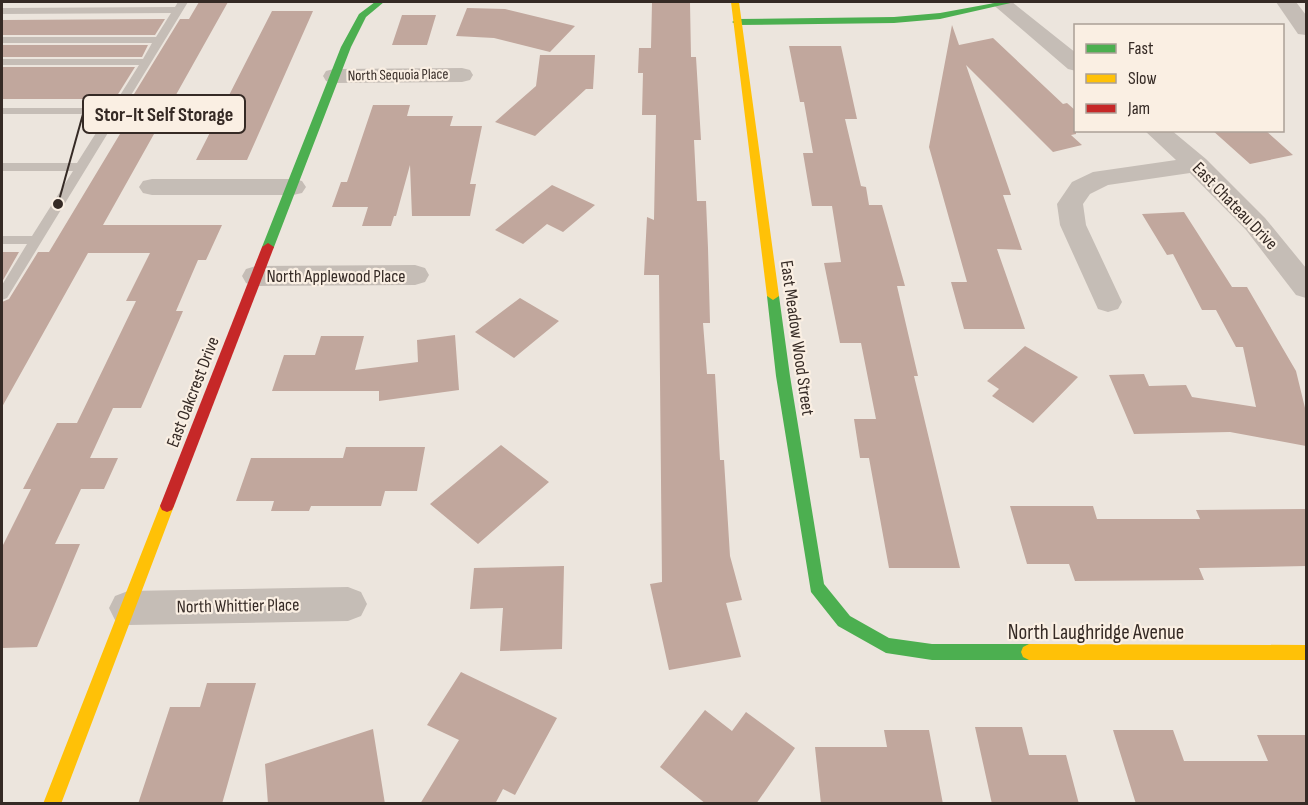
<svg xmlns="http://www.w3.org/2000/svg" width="1308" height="805" font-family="'Sofia Sans Condensed',sans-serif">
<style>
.building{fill:#c1a79d}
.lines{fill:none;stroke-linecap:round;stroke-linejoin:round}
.lane{fill:#c5bdb6;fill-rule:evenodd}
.street{fill:#c5bdb6;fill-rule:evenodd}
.fast{fill:#4caf50;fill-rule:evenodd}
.slow{fill:#ffc107;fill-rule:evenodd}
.jam{fill:#c62828;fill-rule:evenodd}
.labels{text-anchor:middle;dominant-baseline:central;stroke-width:4.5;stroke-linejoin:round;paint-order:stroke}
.far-street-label{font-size:15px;fill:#352a25;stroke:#faefe3}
.street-label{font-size:18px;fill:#352a25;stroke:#faefe3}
.near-street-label{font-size:21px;fill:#352a25;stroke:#faefe3}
.leader{fill:none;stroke:#352a25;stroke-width:2}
.callout-dot{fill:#352a25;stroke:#faefe3;stroke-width:2}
.callout{fill:#faefe3;stroke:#352a25;stroke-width:2}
.callout-label{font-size:20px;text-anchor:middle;font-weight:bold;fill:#352a25}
</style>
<rect width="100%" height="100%" fill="#ece5dd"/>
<path class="building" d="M199,2H228L103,225H222L206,260H198L176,311H183L141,408H113L90,458H118L104,489H81L55,544H80L37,647L2,648V547L31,489H23L57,423H77L136,301H126L150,253H88L2,407V302L9,299L38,252H49L141,99H131L180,19H189Z
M652,3H690L691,57H696L701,140H694L697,201H706L708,248L710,323H703L707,374H715L720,460H724L730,556L742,600L726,603L741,657L669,670L650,584L662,582L659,275H644L647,217L654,220L656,115H642L643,73H638L639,48H651Z
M467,8L505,9L575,26L550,52L494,38L456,36Z
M272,11H313L247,160H196Z
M402,15H436L427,45H392Z
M165,19L155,35H2V20Z
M952,25L959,45L993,38L1063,104L1067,103L1076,111V134L1071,135L1082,145L1053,152L966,65L1011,195H1003L1022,250L997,249L1025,329H964L951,282H967L929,147Z
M2,45H148L142,57H2Z
M789,46H841L857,119H845L861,186L866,187L869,205H882L905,286H897L918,376H914L960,568H889L869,458H860L854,419H876L861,343H840L824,263L841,262L832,206H812L803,153H813L804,102H800Z
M540,55H595L593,89H586L535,136L495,122L536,86Z
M2,67H135L115,99H2Z
M373,105H410L407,116H453L450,126H482L470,184H476L470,216H412L410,165L396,216H394L391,226H362L368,207H332L341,182H347Z
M1212,130H1265L1293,155L1250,164Z
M552,185L595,205L563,232L547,224L523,244L495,230Z
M1184,212L1232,287H1247L1296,371L1306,412V446L1230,432L1134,434L1109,375L1144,374L1149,386L1186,385L1192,397L1256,407L1243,347H1236L1216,310H1202L1173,254L1167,255L1142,214Z
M2,252H19L2,282Z
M520,298L559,321L514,358L475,332Z
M455,335L459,390L379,401V391H272L284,355H315L321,336H364L355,370L418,362L417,340Z
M1025,346L1078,377L1033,423L992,396L999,389L987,381Z
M501,445L549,482L478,544L430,504Z
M346,447H425L417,491H385L381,506H311L309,511H271L274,501H236L251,458H343Z
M1010,506H1093L1097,519H1200L1196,510L1306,509V566L1199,568L1204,580L1075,581L1069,564H1027Z
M564,566L562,649L500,651L503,608L470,609L474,568Z
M461,672L557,718L515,795L503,789L495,804H420L459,740L427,725Z
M207,683H256L222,804H138L170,707H200Z
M705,710L732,731L746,712L795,748L756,804H706L660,767Z
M975,727H1022L1029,755H1066L1079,804H992Z
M373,729L385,804H268L265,764Z
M884,730H929L943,804H821L815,747H887Z
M1113,730H1173L1184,761H1268L1257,735H1306V804H1136Z"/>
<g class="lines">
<path class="lane" d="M178,2H188L7,298L2,300V285L27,244H2V236H32L73,171H2V163H77L108,114H2V108H112L139,65H2V59H143L152,43H2V37H156L171,13L2,14V8L175,7Z"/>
<path class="street" d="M990,2H1012L1076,53V71L1068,69Z
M1276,2H1296L1306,15V35L1298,34Z
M462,68L470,70L473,75L470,80L462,82L334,83L326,81L323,76L326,71L334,69Z
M1144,130H1171L1206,159L1265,218L1306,268V298L1296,295L1246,230L1190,173L1108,185L1090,194L1083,204L1086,225L1122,302L1118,309L1108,312L1098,309L1060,225L1057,204L1072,182L1093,172L1176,160Z
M152,179H293L302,181L306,187L302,193L293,195H152L143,193L139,187L143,181Z
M415,265L425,268L429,275L425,282L415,285L256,286L246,283L242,276L246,269L256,266Z
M348,587L361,592L367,604L361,616L348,621L128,625L115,620L109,608L115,596L128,591Z"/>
<path class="fast" d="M375,2H384L366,17L351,47L274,247L272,250H264L262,247L341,47L359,14Z
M1000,2H1015L940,19L894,23L737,25L732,22L737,19L894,17L940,13Z
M773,292L779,296L790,376L824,584L850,616L889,638L932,644H1029L1035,647L1037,652L1035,657L1029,660H932L886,653L838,626L811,592L776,376L767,296Z"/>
<path class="slow" d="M731,2H739L779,296L773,300L767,296Z
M167,500L172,502L174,506L61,804H43L160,506L162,502Z
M1029,644L1306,645V660H1029L1023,657L1021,652L1023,647Z"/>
<path class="jam" d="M268,243L274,247L174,506L172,510L167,512L162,510L160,506L262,247Z"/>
</g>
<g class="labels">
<g class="far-street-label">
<text transform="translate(398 75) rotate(-1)">North Sequoia Place</text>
</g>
<g class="street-label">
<text transform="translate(1235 206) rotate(46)">East Chateau Drive</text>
<text x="336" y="276">North Applewood Place</text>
<text transform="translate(797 338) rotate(82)">East Meadow Wood Street</text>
<text transform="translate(193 392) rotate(-69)">East Oakcrest Drive</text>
<text transform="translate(238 606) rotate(-1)">North Whittier Place</text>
</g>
<g class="near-street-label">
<text x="1096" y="632">North Laughridge Avenue</text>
</g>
</g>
<path class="leader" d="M58 204L83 114"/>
<circle class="callout-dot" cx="58" cy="204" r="6"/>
<rect class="callout" x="83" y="95" width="162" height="38" rx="6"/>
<g class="callout-label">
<text x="164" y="121">Stor-It Self Storage</text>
</g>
<rect width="1308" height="805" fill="none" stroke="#352a25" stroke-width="6"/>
<rect x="1074" y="24" width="210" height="108" fill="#faefe3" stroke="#aba097" stroke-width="1.5"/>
<rect x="1086" y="44" width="30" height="9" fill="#4caf50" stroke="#aba097" stroke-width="1.5"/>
<text x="1128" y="54" font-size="18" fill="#352a25">Fast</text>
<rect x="1086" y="74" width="30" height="9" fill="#ffc107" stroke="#aba097" stroke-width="1.5"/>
<text x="1128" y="84" font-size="18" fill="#352a25">Slow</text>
<rect x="1086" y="104" width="30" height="9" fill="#c62828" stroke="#aba097" stroke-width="1.5"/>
<text x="1128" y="114" font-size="18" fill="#352a25">Jam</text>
</svg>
